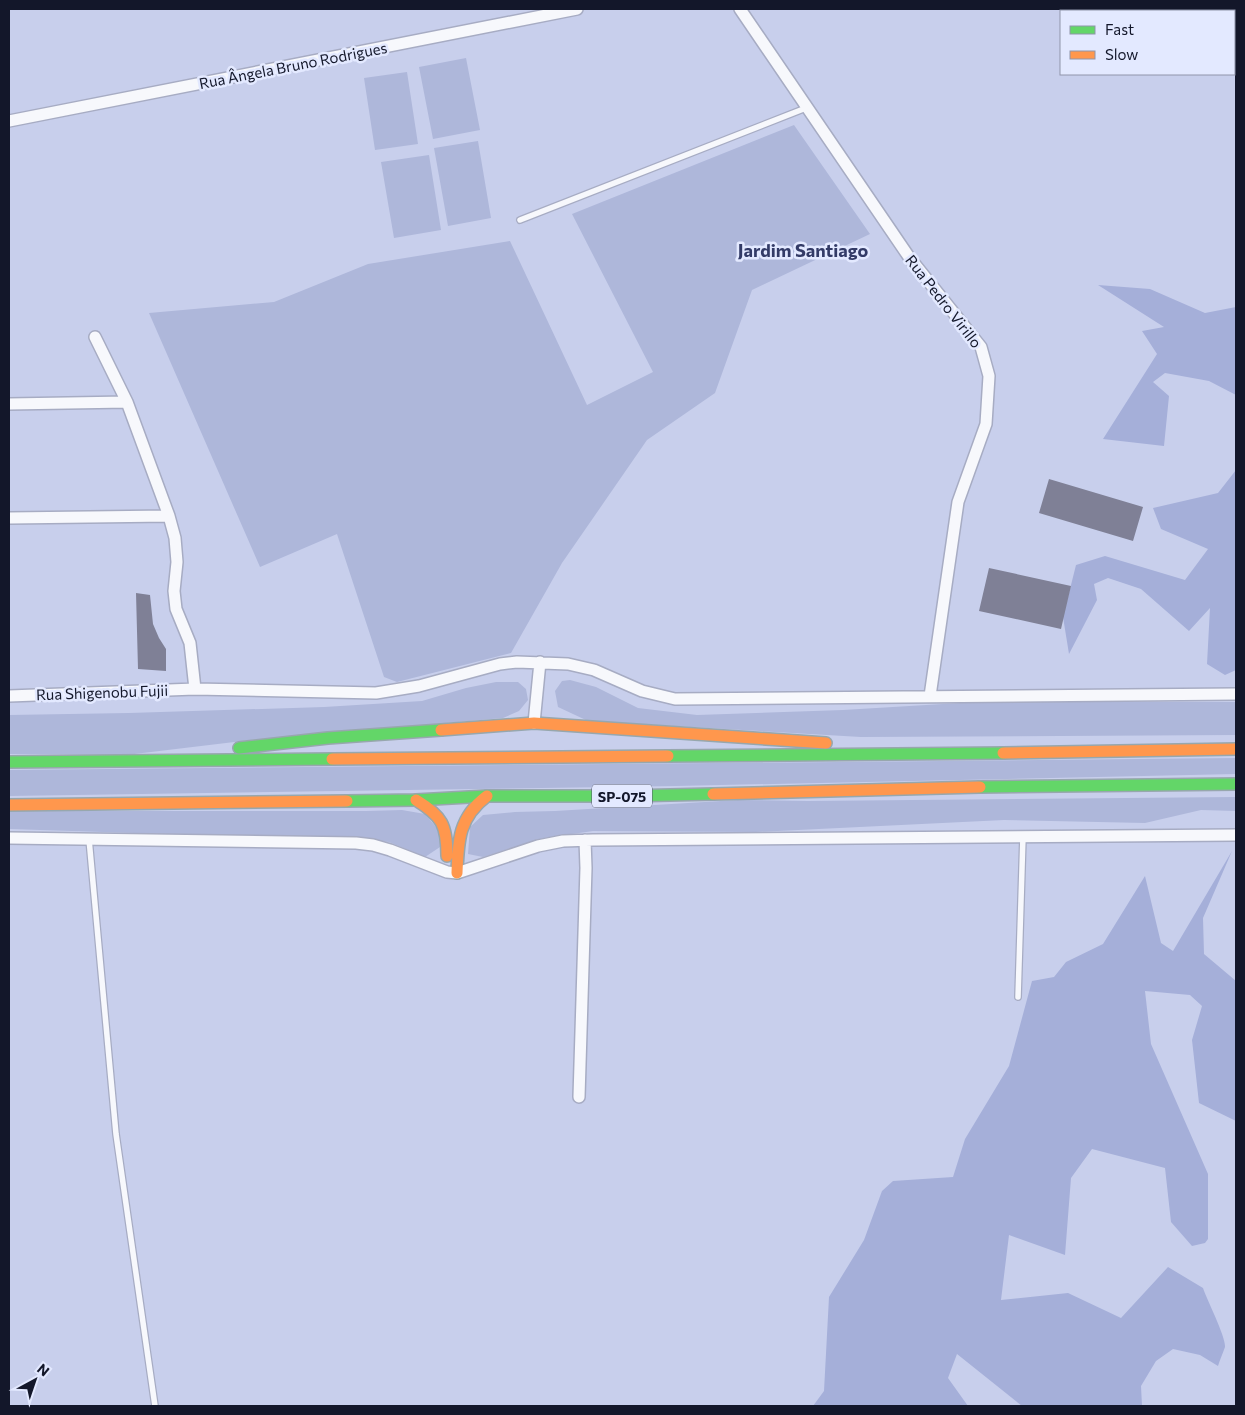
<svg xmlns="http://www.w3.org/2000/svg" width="1245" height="1415" font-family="Commissioner,sans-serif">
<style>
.green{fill:#aeb7da}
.forest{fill:#a5afd9}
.building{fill:#7f8096}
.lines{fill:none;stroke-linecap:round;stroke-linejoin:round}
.lane-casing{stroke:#a7acc3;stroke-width:8}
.street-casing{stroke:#a7acc3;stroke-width:14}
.fast-casing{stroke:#97a7ad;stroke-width:14}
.slow-casing{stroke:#97a7ad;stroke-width:14}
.lane{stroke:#f7f8fc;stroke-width:5.5}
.street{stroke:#f7f8fc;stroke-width:11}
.fast{stroke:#63d668;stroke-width:11}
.slow{stroke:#ff974d;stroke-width:11}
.labels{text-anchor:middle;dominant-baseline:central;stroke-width:5;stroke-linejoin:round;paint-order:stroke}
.shield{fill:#e3e9ff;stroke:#51566a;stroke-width:1}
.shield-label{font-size:14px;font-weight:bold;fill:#13172a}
.street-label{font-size:15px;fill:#13172a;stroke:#e3e9ff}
.quarter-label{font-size:18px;font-weight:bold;fill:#333b67;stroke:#e3e9ff}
</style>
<rect width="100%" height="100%" fill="#c8cfec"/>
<path class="green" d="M466,58L480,130L433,139L419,67Z
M407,72L418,144L375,150L364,78Z
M794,125L870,234L752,290L715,393L647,440L562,563L511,653L397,682L384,677L337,534L260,567L149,313L274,302L368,264L510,241L587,405L653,372L572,214Z
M478,141L491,218L448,226L434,148Z
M429,155L441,230L394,238L381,162Z
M570,680L596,687L638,708L697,715L843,710L976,702H1236V735L861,737L588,721L558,707L555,691L562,681Z
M496,682H518L526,689L528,700L519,711L503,718L251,740L126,755L9,754V715L129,713L324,707L422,701L466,688Z
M1236,758V774L676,786L9,796V770Z
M1236,797V811L1201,810L1145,823L1004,820L756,832L593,831L544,838L483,857L468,854L470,827L483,815L515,812L555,811L738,800L808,801Z
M402,810L425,814L442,834L440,847L425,857L389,842L351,837L197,835L9,829V811H366Z"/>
<path class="forest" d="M1098,285L1150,289L1205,313L1236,307V395L1209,381L1165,373L1153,382L1169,396L1164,446L1103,439L1157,354L1142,331L1164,327Z
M1236,470V670L1225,675L1207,664L1210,608L1189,631L1141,589L1108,578L1094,584L1097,600L1069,654L1063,617L1076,565L1105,556L1185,580L1208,549L1161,529L1153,508L1218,493Z
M1232,851L1203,918L1204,954L1236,981V1121L1199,1103L1192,1040L1202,1006L1190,995L1145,991L1151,1044L1208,1174V1239L1205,1243L1192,1246L1171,1222L1165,1168L1092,1149L1071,1178L1065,1255L1009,1235L1001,1300L1068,1293L1121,1318L1168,1267L1203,1288C1207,1300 1226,1337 1225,1347C1223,1353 1220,1359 1218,1366L1200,1355L1173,1349L1156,1361L1141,1386L1142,1406H1022L957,1354L948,1378L968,1406H813L824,1391L829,1297L864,1240L882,1191L893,1181L953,1177L965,1139L1009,1066L1032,981L1054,977L1066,962L1103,944L1145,876L1161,943L1173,951Z"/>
<path class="building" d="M1049,479L1143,507L1133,541L1039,513Z
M989,568L1071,586L1061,629L979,611Z
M136,593L150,595L153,624L159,638L166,649V671L138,669Z"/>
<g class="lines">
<defs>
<path id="lane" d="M520,220L806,108
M89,839L116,1134L155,1406
M1018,997L1023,836"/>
<path id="street" d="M740,9L909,257L981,347L989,376L986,424L958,502L930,696
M9,121L577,9
M95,337L127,402L169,516L175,538L177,562L174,591L176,609L190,643L195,689
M9,404L127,402
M9,518L169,516
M9,696L195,689L376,693L419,686L500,664L517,662L568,664L594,670L642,691L675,699L1236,694
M534,723L540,662
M9,838L356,843L373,845L390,850L447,872L457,873L538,846L563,841L593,840L1236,835
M579,1097L586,868L585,840"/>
<path id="fast" d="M239,748L328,738L441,730
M668,756L1003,753
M9,762L332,759
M980,787L1236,784
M347,801L416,800L487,796H627L713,794"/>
<path id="slow" d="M441,730L534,723L826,743
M1003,753L1236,749
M332,759L668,756
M713,794L980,787
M416,800C442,816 447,825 447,856
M9,805L347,801
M457,873C458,840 459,817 487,796"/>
</defs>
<use href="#lane" class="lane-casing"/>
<use href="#street" class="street-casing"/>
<use href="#fast" class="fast-casing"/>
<use href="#slow" class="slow-casing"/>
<use href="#lane" class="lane"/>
<use href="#street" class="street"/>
<use href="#fast" class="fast"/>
<use href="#slow" class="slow"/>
</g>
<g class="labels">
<rect class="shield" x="592" y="784.5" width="60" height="23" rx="4"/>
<g class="shield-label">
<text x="622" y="796">SP-075</text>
</g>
<g class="street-label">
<text transform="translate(293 65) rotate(-11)">Rua Ângela Bruno Rodrigues</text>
<text transform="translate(944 301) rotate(52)">Rua Pedro Virillo</text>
<text transform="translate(102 692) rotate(-2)">Rua Shigenobu Fujii</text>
</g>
<g class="quarter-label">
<text x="803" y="250">Jardim Santiago</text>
</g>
</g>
<rect width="1245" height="1415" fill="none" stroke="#13172a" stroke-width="20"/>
<rect x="1060" y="10" width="175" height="65" fill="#e3e9ff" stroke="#9095aa"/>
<rect x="1070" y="26" width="25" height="8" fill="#63d668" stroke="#9095aa"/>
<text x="1105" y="35" font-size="15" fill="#13172a">Fast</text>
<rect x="1070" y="51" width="25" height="8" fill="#ff974d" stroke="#9095aa"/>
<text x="1105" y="60" font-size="15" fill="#13172a">Slow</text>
<g transform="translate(35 1380) rotate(40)" stroke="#e3e9ff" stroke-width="4" paint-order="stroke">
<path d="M0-4L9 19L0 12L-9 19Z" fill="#13172a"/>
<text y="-8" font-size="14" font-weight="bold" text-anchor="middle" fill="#13172a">N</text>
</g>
</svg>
